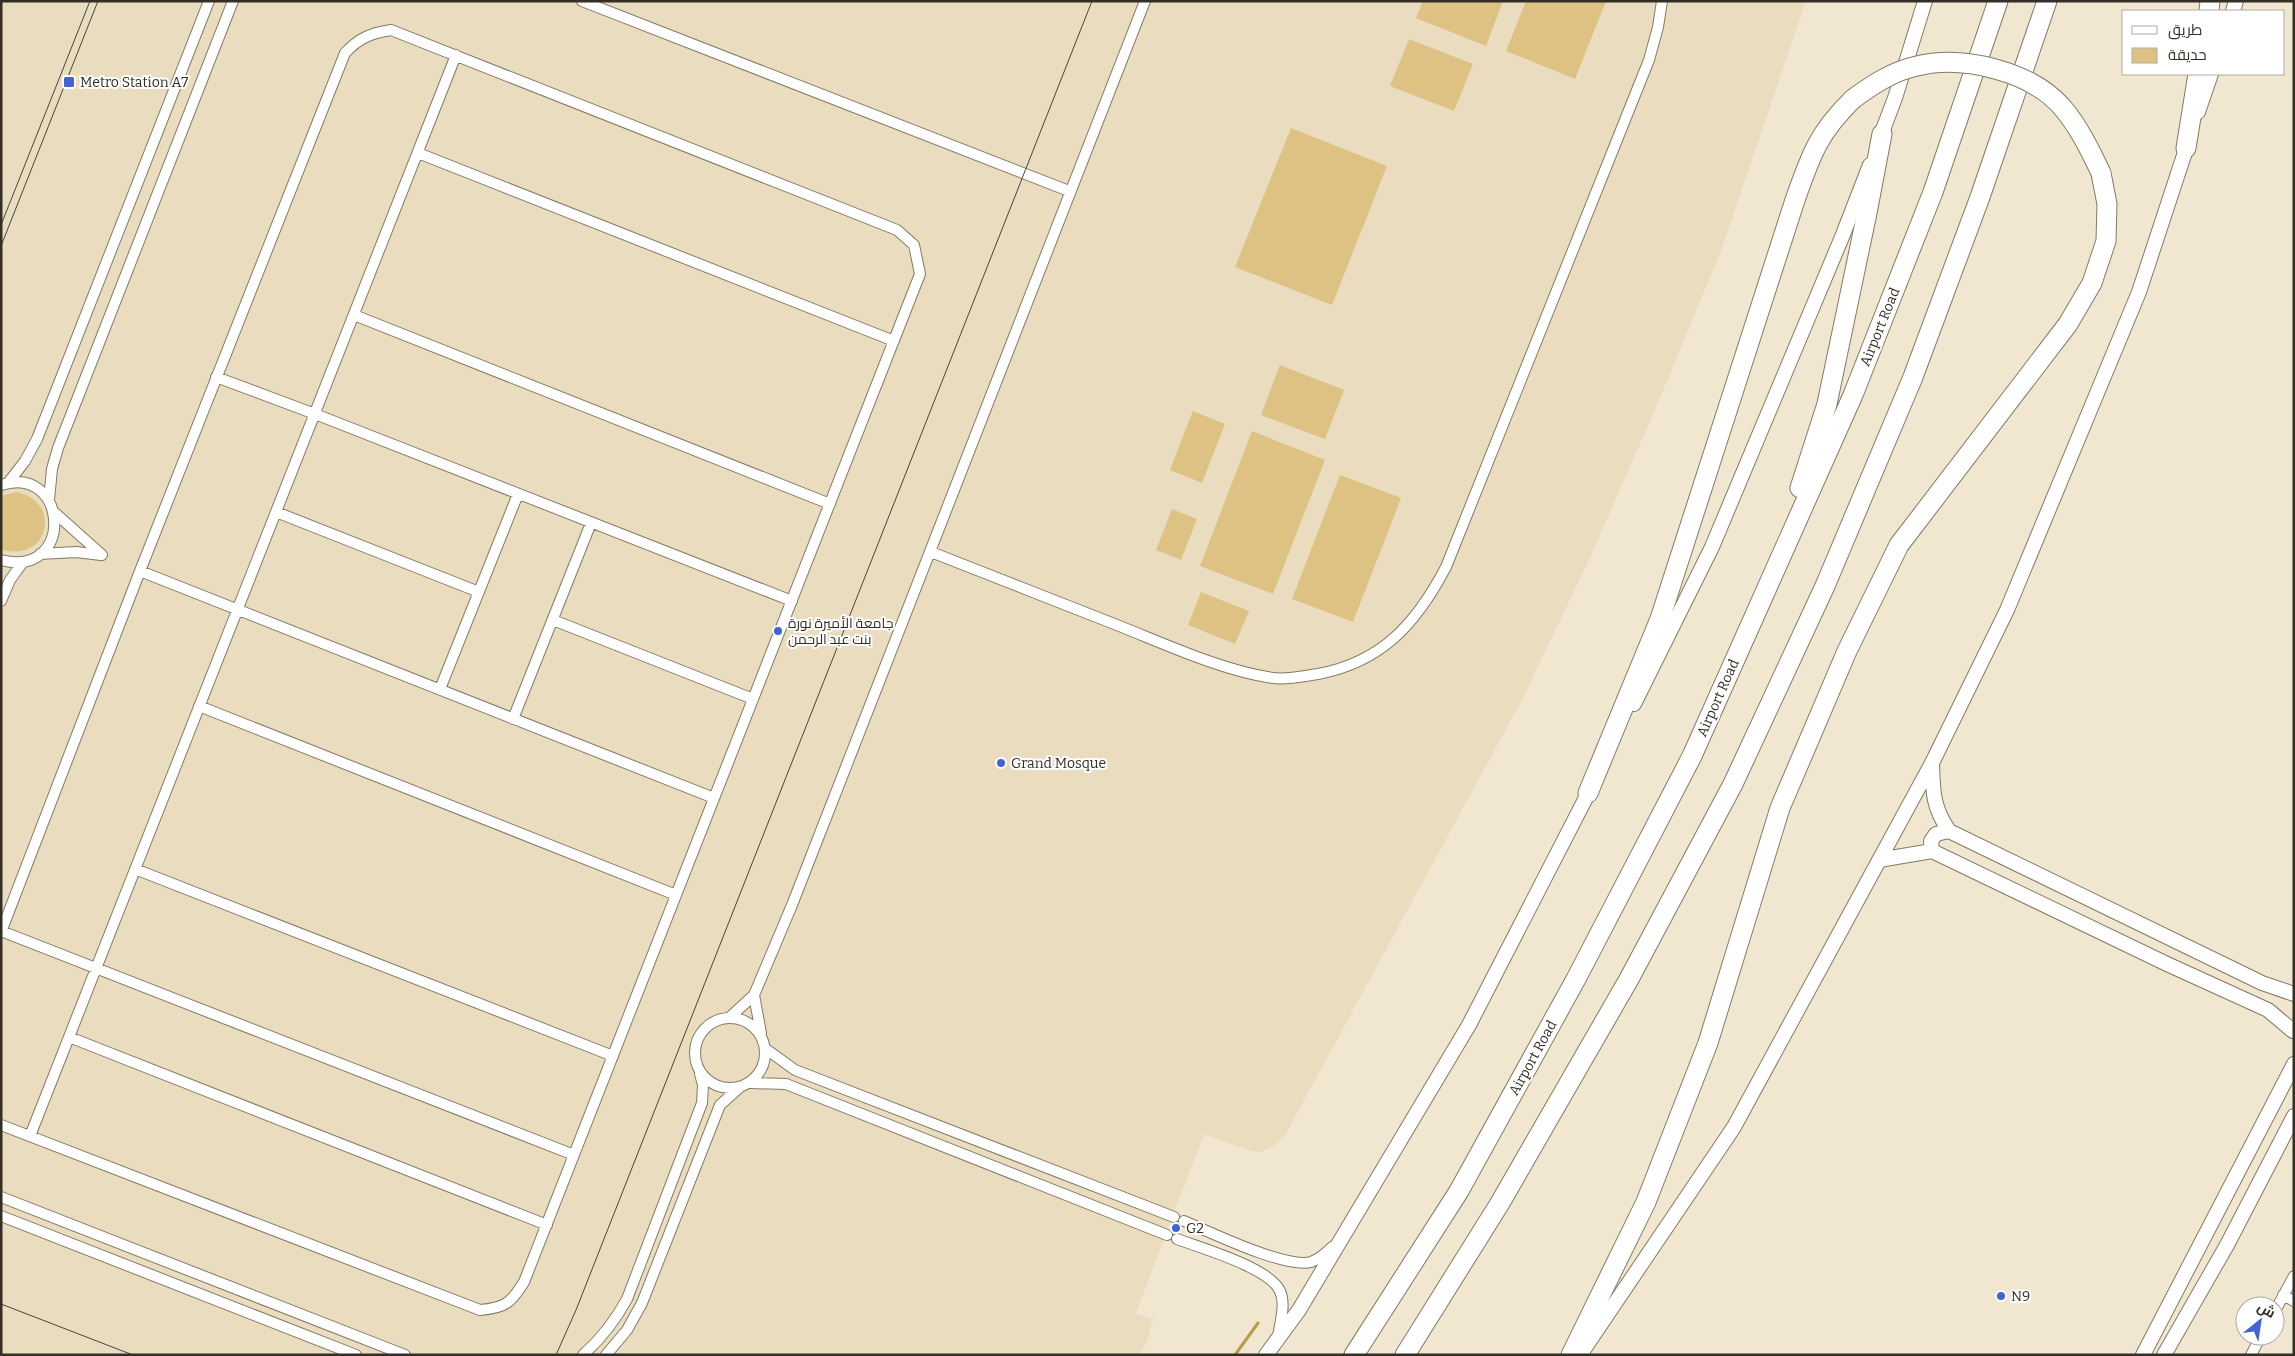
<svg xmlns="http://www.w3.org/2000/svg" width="2295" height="1356" font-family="Bitter,Cairo,serif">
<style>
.built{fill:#eaddbf}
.green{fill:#ddc283}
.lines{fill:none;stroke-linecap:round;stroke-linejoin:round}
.stream{stroke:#bb9b49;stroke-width:3}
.street-casing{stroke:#837a65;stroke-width:12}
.secondary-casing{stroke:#837a65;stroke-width:16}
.highway-casing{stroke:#837a65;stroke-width:21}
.street{stroke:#fff;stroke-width:10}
.secondary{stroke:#fff;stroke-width:14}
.highway{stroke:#fff;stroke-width:19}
.tram{stroke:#49453a;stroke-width:1}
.highway-bridge-casing{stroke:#837a65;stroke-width:21;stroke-linecap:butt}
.highway-bridge{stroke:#fff;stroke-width:19}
.poi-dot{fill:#4263d6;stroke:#fff;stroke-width:2}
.labels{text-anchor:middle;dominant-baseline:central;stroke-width:4;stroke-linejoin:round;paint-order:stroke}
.poi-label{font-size:14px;fill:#332f26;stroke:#fff;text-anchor:start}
.street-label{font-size:14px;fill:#332f26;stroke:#fff}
</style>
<rect width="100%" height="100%" fill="#f1e7d0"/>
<path class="built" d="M1,1H1806L1721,251L1652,417L1588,562L1522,700L1284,1137L1273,1147L1261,1152L1250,1151L1204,1134L1136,1313L1153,1319L1147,1341L1139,1355H1Z"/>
<path class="green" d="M1423,1H1503L1486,46L1416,18Z
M1526,1H1606L1575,79L1506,51Z
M1409,39L1473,64L1454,111L1390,86Z
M1291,128L1387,166L1332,305L1235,267Z
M1280,365L1344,390L1325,439L1261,415Z
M1193,411L1225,424L1202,483L1170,470Z
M1252,431L1325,460L1273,594L1200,566Z
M1340,475L1401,498L1353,622L1292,599Z
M16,492C64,501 48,565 1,549V496Z
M1172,509L1197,519L1181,560L1156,550Z
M1201,592L1249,611L1235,644L1188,625Z"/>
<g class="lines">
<path class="stream" d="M1235,1355L1258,1323"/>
<defs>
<path id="street" d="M582,1L1069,191
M418,153L894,341
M354,315L830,504
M216,377L315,414L792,601
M8,483L25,461L37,439L209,1
M1,485C68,463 76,579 1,560
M49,500L52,469L58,448L233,1
M276,512L479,592
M55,513L102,555
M931,552C995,577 1058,602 1122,627C1167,645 1224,671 1273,678C1287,680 1304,676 1318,674C1383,662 1417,622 1446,567L1649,60L1658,27L1662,1
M40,554L76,552L101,555
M140,571L714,798
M1,601L10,580L23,562
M553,620L753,699
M440,689L518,494
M199,706L676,895
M513,719L591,523
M135,869L613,1056
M1,931L574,1155
M1,932L140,571L345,53C359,38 371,33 391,30L897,230L914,245L920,274L524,1282C511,1303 505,1308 480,1310L1,1125
M754,995L761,1033
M695 1053a35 35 0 1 1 70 0a35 35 0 1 1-70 0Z
M729,1018L754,995L792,905L1145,1
M69,1037L547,1225
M766,1049L795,1070L1174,1217
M750,1083L786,1084L1167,1235
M30,1136L456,55
M1,1197L405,1355
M1,1216L356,1355
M1184,1221C1210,1232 1286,1269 1311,1262C1320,1259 1326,1253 1332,1247
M1177,1239C1201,1248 1270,1268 1280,1291C1286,1304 1280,1323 1278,1337
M2283,1295L2294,1301
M2275,1311L2294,1276
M583,1355C602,1338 615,1321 627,1299L702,1103L703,1085L700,1074
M606,1355L627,1330L642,1303L720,1105L739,1088
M2251,1355L2261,1336"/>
<path id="secondary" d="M2233,11L2236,1
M2198,112L2211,74
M1878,143L1895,98L1925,1
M1634,704L1712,547L1842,237L1870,165
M1932,765C1933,793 1933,807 1949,831L2262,983L2294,994
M1932,851L1931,841L1936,834L1949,831
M1879,860L1932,851L2167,964L2268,1010L2293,1031
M1266,1355L1299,1310L1469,1025L1592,786
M1580,1355L1734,1127L1932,763L2007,610L2139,292L2189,140
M2143,1355L2294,1064
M2164,1355L2227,1245L2294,1116"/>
<path id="highway" d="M2209,11L2210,1
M2186,148L2198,74
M1800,488L1827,404L1867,213L1882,134
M1588,793L1660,619L1795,200C1811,155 1818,133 1853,99
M1354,1355L1459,1191L1576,979L1692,756L1853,395L1933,192L1998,1
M1405,1355L1500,1203L1629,979L1733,784L1825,586L1913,377L1980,197L2047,1
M1571,1355L1646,1202L1708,1043L1780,808L1847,651L1899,545L2068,324L2092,283L2106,241L2107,204L2101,173"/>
</defs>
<use href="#street" class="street-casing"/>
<use href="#secondary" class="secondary-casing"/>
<use href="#highway" class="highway-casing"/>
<use href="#street" class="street"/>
<use href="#secondary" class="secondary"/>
<use href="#highway" class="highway"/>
<path class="tram" d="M1,225L90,1
M1,246L98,1
M1,1304L133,1355
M556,1355L576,1310L1092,1"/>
<defs>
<path id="highway-bridge" d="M1853,99C1872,85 1893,71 1917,66C1963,55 2030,71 2062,107C2079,127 2090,150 2101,173"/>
</defs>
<use href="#highway-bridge" class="highway-bridge-casing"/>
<use href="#highway-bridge" class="highway-bridge"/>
</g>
<g class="poi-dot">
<rect x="63" y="76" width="12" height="12" rx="2.5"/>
<circle cx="778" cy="631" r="5"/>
<circle cx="1001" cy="763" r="5"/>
<circle cx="1176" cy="1228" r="5"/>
<circle cx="2001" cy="1296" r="5"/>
</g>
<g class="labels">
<g class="poi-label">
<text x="80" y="82">Metro Station A7</text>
<text x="788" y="623">جامعة الأميرة نورة<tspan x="788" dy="16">بنت عبد الرحمن</tspan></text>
<text x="1011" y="763">Grand Mosque</text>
<text x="1186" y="1228">G2</text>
<text x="2011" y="1296">N9</text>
</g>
<g class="street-label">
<text transform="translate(1880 327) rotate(-68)">Airport Road</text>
<text transform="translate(1718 698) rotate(-66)">Airport Road</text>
<text transform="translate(1533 1058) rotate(-61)">Airport Road</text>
</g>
</g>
<rect width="2295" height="1356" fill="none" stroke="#332f26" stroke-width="5"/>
<rect x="2122" y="10" width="162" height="65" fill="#ffffff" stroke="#adaca8"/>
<rect x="2132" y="26" width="25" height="8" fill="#ffffff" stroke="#adaca8"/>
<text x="2168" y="35" font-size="15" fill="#332f26">طريق</text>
<rect x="2132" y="48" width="25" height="15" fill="#ddc283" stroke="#adaca8"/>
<text x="2168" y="60" font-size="15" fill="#332f26">حديقة</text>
<g transform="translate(2260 1321) rotate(30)"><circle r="24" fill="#ffffff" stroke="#adaca8"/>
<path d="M0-4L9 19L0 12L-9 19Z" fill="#4263d6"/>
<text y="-8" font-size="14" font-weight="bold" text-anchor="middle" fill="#332f26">ش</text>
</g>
</svg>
